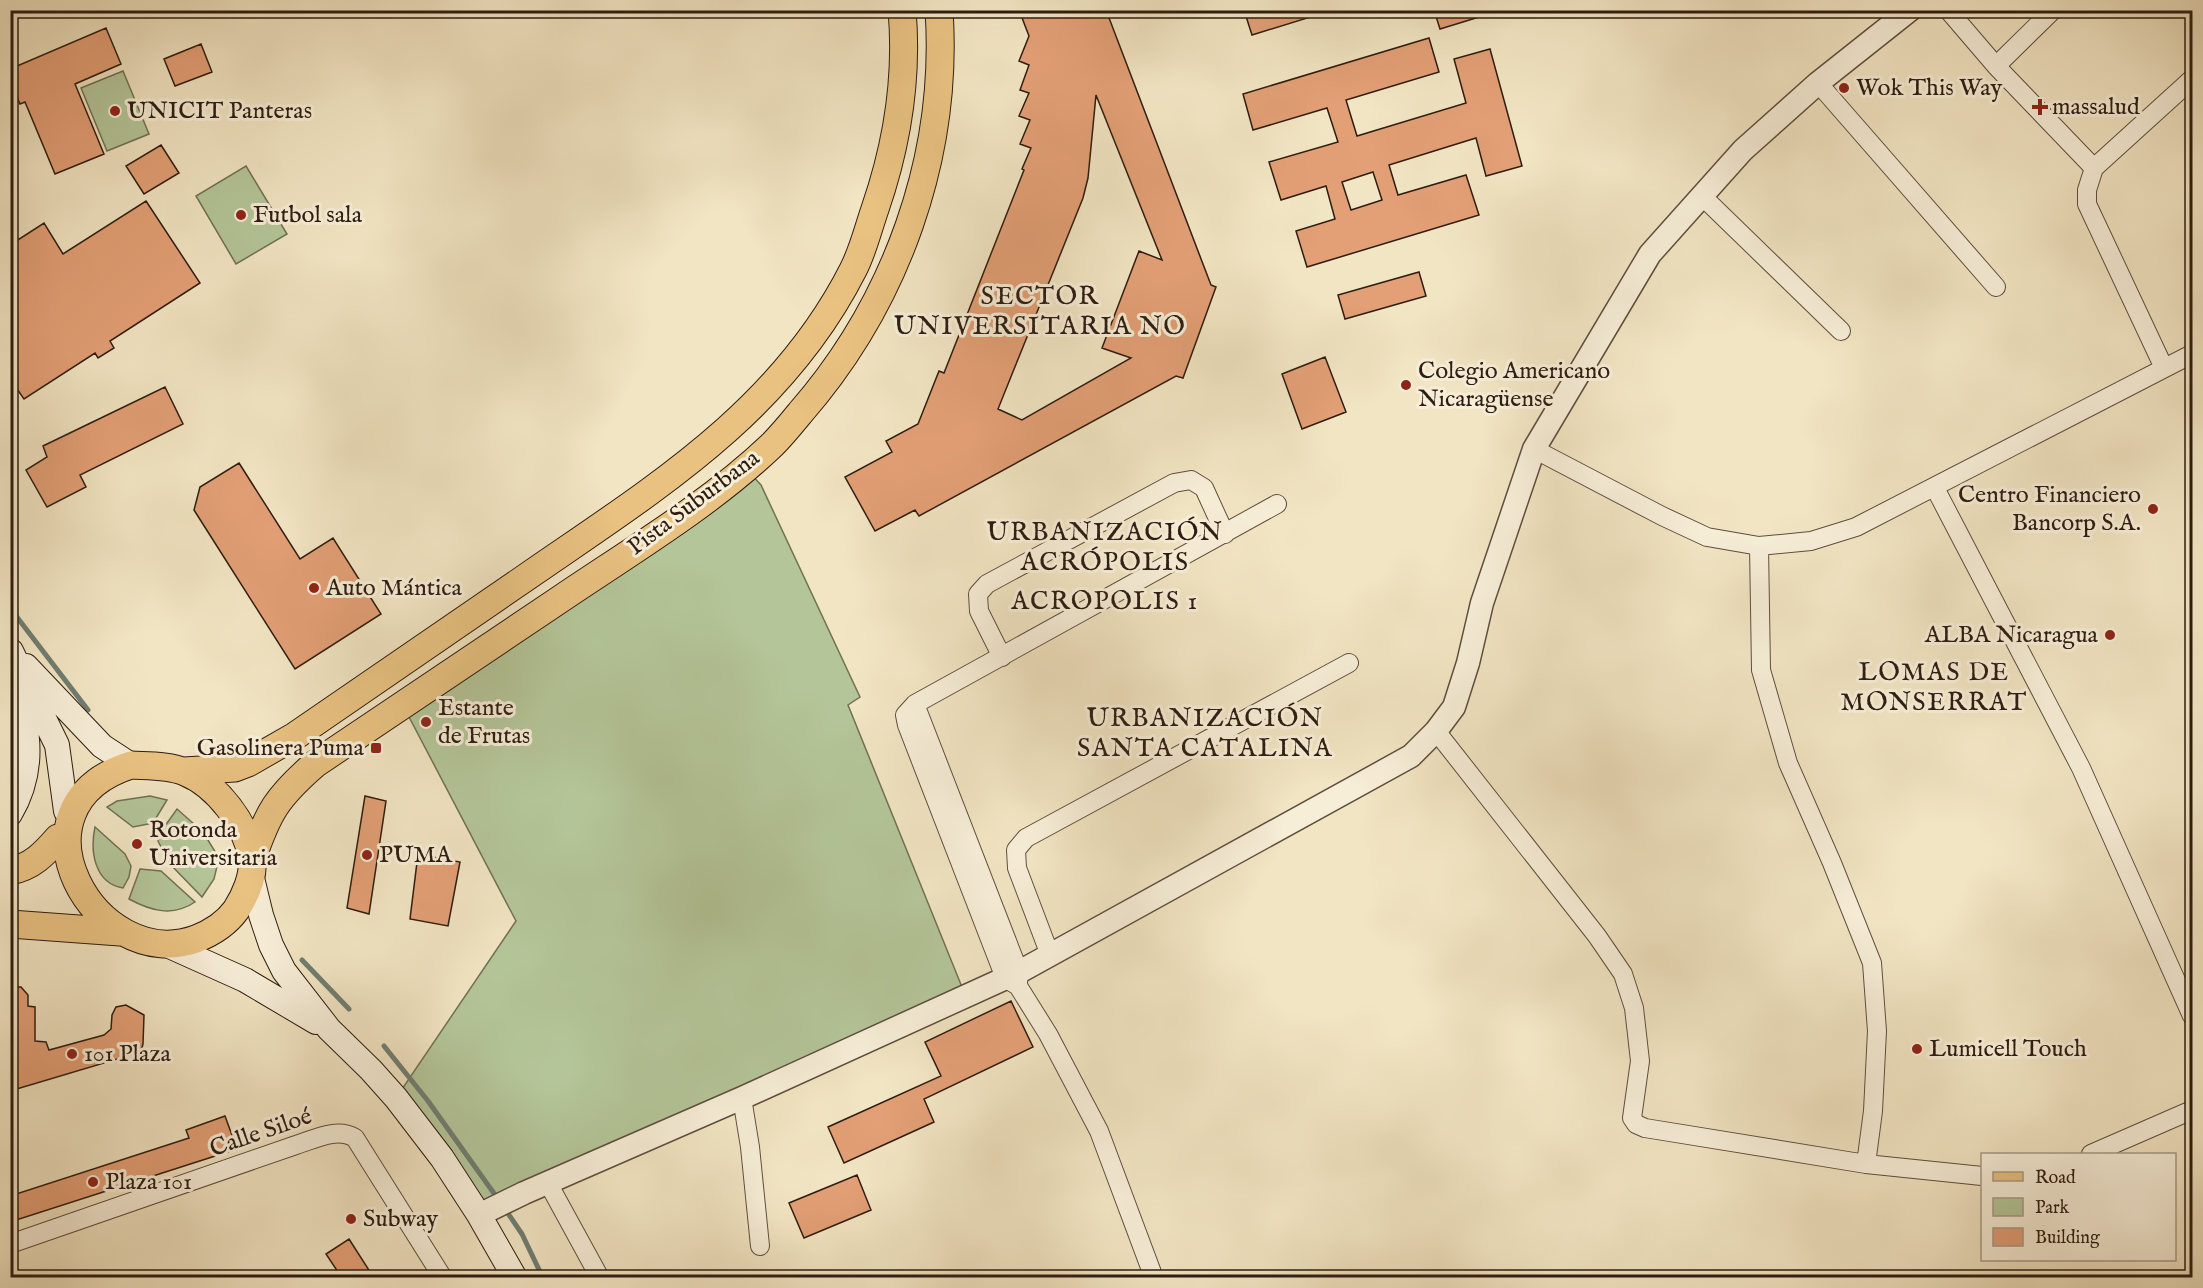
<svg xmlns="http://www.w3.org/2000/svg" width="2203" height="1288" font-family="'IM FELL English',serif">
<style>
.green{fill:#b4c699;stroke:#707155;stroke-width:1.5}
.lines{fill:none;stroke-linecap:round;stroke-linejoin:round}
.stream{stroke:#6f7e72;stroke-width:5}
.building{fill:#e39f75;stroke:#2d1c11;stroke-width:1.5;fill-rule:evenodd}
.minor-casing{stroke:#5e4e3e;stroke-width:20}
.tertiary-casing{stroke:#5e4e3e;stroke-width:25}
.secondary-casing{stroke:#2d1c11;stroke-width:26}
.primary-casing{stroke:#2d1c11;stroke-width:29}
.minor{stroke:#f7eed8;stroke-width:18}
.tertiary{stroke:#f7eed8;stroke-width:22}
.secondary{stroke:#f7eed8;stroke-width:24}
.primary{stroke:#e9c282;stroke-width:27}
.poi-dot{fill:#8f2418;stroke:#f7eed8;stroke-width:2}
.labels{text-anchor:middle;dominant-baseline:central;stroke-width:6;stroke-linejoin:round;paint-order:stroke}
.poi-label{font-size:24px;fill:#2d1c11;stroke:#f7eed8;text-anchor:start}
.street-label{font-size:24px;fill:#2d1c11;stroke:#f7eed8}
.neighbourhood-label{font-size:26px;letter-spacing:1.5px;fill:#2d1c11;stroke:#f7eed8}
</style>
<rect width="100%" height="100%" fill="#f2e5c3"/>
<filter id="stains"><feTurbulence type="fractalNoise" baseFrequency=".00333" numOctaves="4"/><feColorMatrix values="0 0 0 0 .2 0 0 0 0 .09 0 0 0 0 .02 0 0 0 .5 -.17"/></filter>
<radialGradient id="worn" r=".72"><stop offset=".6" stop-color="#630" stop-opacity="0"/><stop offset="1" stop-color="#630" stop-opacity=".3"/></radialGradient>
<path class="green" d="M123,71L149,134L107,151L81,88Z
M246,166L287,234L236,264L196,196Z
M745,468L761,485L860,697L848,705L966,997L479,1215L396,1098L516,921L408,715Z
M150,796L167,800L153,823L133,827L107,807L117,801Z
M177,809L203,832L219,858L214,879L202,897L170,864L158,841L165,826Z
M95,827L125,854L131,866L129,877L123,888C94,883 90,851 95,827Z
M140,869L161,871L195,902C173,917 151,911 129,899Z"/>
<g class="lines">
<path class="stream" d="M10,608L88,710
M302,960L349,1009
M384,1046L428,1101L498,1199
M505,1209L522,1234L543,1278"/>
</g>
<path class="building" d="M1019,10H1106L1211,285L1216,287L1183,378L1176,376L919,516L915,510L875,531L845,477L892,452L886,441L918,424L939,371L944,373L1024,170L1022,169L1031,148L1020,144L1030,120L1019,116L1029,93L1020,90L1029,65L1019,61L1029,36ZM1096,95L1162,260L1139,251L1102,348L1131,358L1022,420L998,409L1083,198L1088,178Z
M1244,10H1319L1320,14L1252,35Z
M1434,10H1488L1489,14L1440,29Z
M106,28L121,64L75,84L104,154L55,174L25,102L20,104L10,81V69Z
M1429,38L1439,72L1346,100L1357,136L1466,103L1454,59L1490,49L1522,166L1486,176L1476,138L1389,165L1398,195L1466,175L1479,215L1307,267L1296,231L1335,219L1326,186L1281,200L1269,162L1338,142L1327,108L1253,130L1243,94ZM1373,172L1382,200L1351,210L1342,182Z
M201,44L212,72L175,86L164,59Z
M161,145L179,173L144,194L126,166Z
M146,201L200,283L110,341L114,348L98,358L95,353L24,399L10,379V245L44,223L63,254Z
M1419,272L1426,296L1345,319L1338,295Z
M1325,357L1346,412L1302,429L1282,374Z
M165,387L183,424L80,475L86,487L47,507L26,470L47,457L43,446Z
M239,463L300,559L333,538L381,614L295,669L194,510L200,487Z
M365,796L386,801L369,914L347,908Z
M418,854L460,862L448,926L410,919Z
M10,987H21L28,995V1006L35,1007V1041L46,1042L49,1050L104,1035L111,1029L112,1015L116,1007L126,1005L144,1015L143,1044L141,1052L10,1091Z
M1011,1001L1033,1047L924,1099L934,1122L844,1163L828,1127L941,1076L925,1042Z
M225,1116L237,1149L10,1222V1196L189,1138L186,1130Z
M857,1175L871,1210L804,1238L789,1203Z
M349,1239L374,1278H342L326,1254Z"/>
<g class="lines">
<defs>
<path id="minor" d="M1948,10L1996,66L2094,168
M1996,66L2053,10
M1818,83L1996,287
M1702,196L1841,331
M2164,368L2087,204V190L2094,168L2192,79
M1534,449L1662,516L1707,537L1759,546L1811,541L1856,527L2192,354
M1935,488L2081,768L2192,1016
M1759,546L1761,670L1788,763L1832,863L1872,963L1877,1031L1873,1111L1866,1164
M1002,657L979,611L978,594L987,584L1174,483L1191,480L1204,488L1225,534
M915,704L1019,972L1018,983
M1436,731L1597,936L1623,974L1634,1008L1640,1061L1632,1118L1636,1124L1645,1128L1866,1164L1982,1176
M1050,955L1017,868L1016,850L1026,838L1349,663
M742,1098L750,1147L760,1246
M2091,1154L2192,1110
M548,1183L600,1278
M10,1244L296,1145C315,1139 337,1127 355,1138L443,1278
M1154,1278L1099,1131L1048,1034L1018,986L1005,978L907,725L905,715L915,704L1277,504"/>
<path id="tertiary" d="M479,1215L524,1193L742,1098L1019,972L1411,756L1436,731L1454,707L1468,663L1482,603L1534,449L1650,254L1743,150L1818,83L1910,10"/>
<path id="secondary" d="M11,651L57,745L66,811
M26,666L102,746L131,765
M10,814C36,770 28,733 18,686
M251,874L261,915L271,945L284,971L329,1029L371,1070L396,1098L442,1158L479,1215L515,1278
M167,945L245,980L316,1022"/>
<path id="primary" d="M131,765C147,766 169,765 185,772C217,785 247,824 252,859C254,876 245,896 236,910C226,924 211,933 196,939C96,975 0,807 131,765Z
M184,771L235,768L248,763L295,736C378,679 461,622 544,565C665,482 784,406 853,270C863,251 868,229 875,209C897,145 908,78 902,10
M252,859C268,812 277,797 315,764C398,709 480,653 562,598C633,550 710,504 772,445C782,435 791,424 800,413C896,303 949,157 939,10
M10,871C32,867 44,854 58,838
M10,924L120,932"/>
</defs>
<use href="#minor" class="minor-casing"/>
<use href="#tertiary" class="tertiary-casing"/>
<use href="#secondary" class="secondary-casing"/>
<use href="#primary" class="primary-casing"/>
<use href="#minor" class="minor"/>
<use href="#tertiary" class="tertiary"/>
<use href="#secondary" class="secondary"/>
<use href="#primary" class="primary"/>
</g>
<g class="poi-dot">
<circle cx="1844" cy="88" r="6"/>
<path d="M2037 98h6v6h6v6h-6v6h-6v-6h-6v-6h6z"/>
<circle cx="115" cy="111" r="6"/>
<circle cx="241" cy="215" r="6"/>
<circle cx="1406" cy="385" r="6"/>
<circle cx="2153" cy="509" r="6"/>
<circle cx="314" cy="588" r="6"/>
<circle cx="2110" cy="635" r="6"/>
<circle cx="426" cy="722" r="6"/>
<rect x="370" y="742" width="12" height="12" rx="3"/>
<circle cx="137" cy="844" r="6"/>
<circle cx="367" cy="855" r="6"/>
<circle cx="1917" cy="1049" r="6"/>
<circle cx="72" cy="1054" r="6"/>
<circle cx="93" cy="1182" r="6"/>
<circle cx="351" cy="1219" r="6"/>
</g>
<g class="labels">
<g class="poi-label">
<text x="1856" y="88">Wok This Way</text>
<text x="2052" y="107">massalud</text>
<text x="127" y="111">UNICIT Panteras</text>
<text x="253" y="215">Futbol sala</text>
<text x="1418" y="371">Colegio Americano<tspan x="1418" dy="28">Nicaragüense</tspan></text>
<text x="2141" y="495" text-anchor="end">Centro Financiero<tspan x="2141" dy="28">Bancorp S.A.</tspan></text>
<text x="326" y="588">Auto Mántica</text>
<text x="2098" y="635" text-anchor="end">ALBA Nicaragua</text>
<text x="438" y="708">Estante<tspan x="438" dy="28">de Frutas</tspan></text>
<text x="364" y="748" text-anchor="end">Gasolinera Puma</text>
<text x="149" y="830">Rotonda<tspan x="149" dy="28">Universitaria</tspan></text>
<text x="379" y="855">PUMA</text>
<text x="1929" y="1049">Lumicell Touch</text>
<text x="84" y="1054">101 Plaza</text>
<text x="105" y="1182">Plaza 101</text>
<text x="363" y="1219">Subway</text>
</g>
<g class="street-label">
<text transform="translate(694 503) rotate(-37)">Pista Suburbana</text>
<text transform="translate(261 1133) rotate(-19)">Calle Siloé</text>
</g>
<g class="neighbourhood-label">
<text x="1040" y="296">SECTOR<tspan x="1040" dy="30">UNIVERSITARIA NO</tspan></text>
<text x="1105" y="532">URBANIZACIÓN<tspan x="1105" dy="30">ACRÓPOLIS</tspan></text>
<text x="1105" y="601">ACROPOLIS 1</text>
<text x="1934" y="672">LOMAS DE<tspan x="1934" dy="30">MONSERRAT</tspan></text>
<text x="1205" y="718">URBANIZACIÓN<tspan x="1205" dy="30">SANTA CATALINA</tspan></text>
</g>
</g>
<rect width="2203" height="1288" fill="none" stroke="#f2e5c3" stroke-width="36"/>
<rect x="12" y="12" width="2179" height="1264" fill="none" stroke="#2d1c11" stroke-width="3"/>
<rect x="18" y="18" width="2167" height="1252" fill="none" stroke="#2d1c11" stroke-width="1.5"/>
<rect x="1981" y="1153" width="195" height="108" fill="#f7eed8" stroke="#a69a88" stroke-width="1.5"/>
<rect x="1993" y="1172" width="30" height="9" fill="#e9c282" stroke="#a69a88" stroke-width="1.5"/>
<text x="2035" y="1183" font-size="18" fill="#2d1c11">Road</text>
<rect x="1993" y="1198" width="30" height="18" fill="#b4c699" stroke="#a69a88" stroke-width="1.5"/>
<text x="2035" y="1213" font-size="18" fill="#2d1c11">Park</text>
<rect x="1993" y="1228" width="30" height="18" fill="#e39f75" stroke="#a69a88" stroke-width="1.5"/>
<text x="2035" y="1243" font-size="18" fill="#2d1c11">Building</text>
<rect width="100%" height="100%" filter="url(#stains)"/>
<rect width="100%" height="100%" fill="url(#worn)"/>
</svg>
